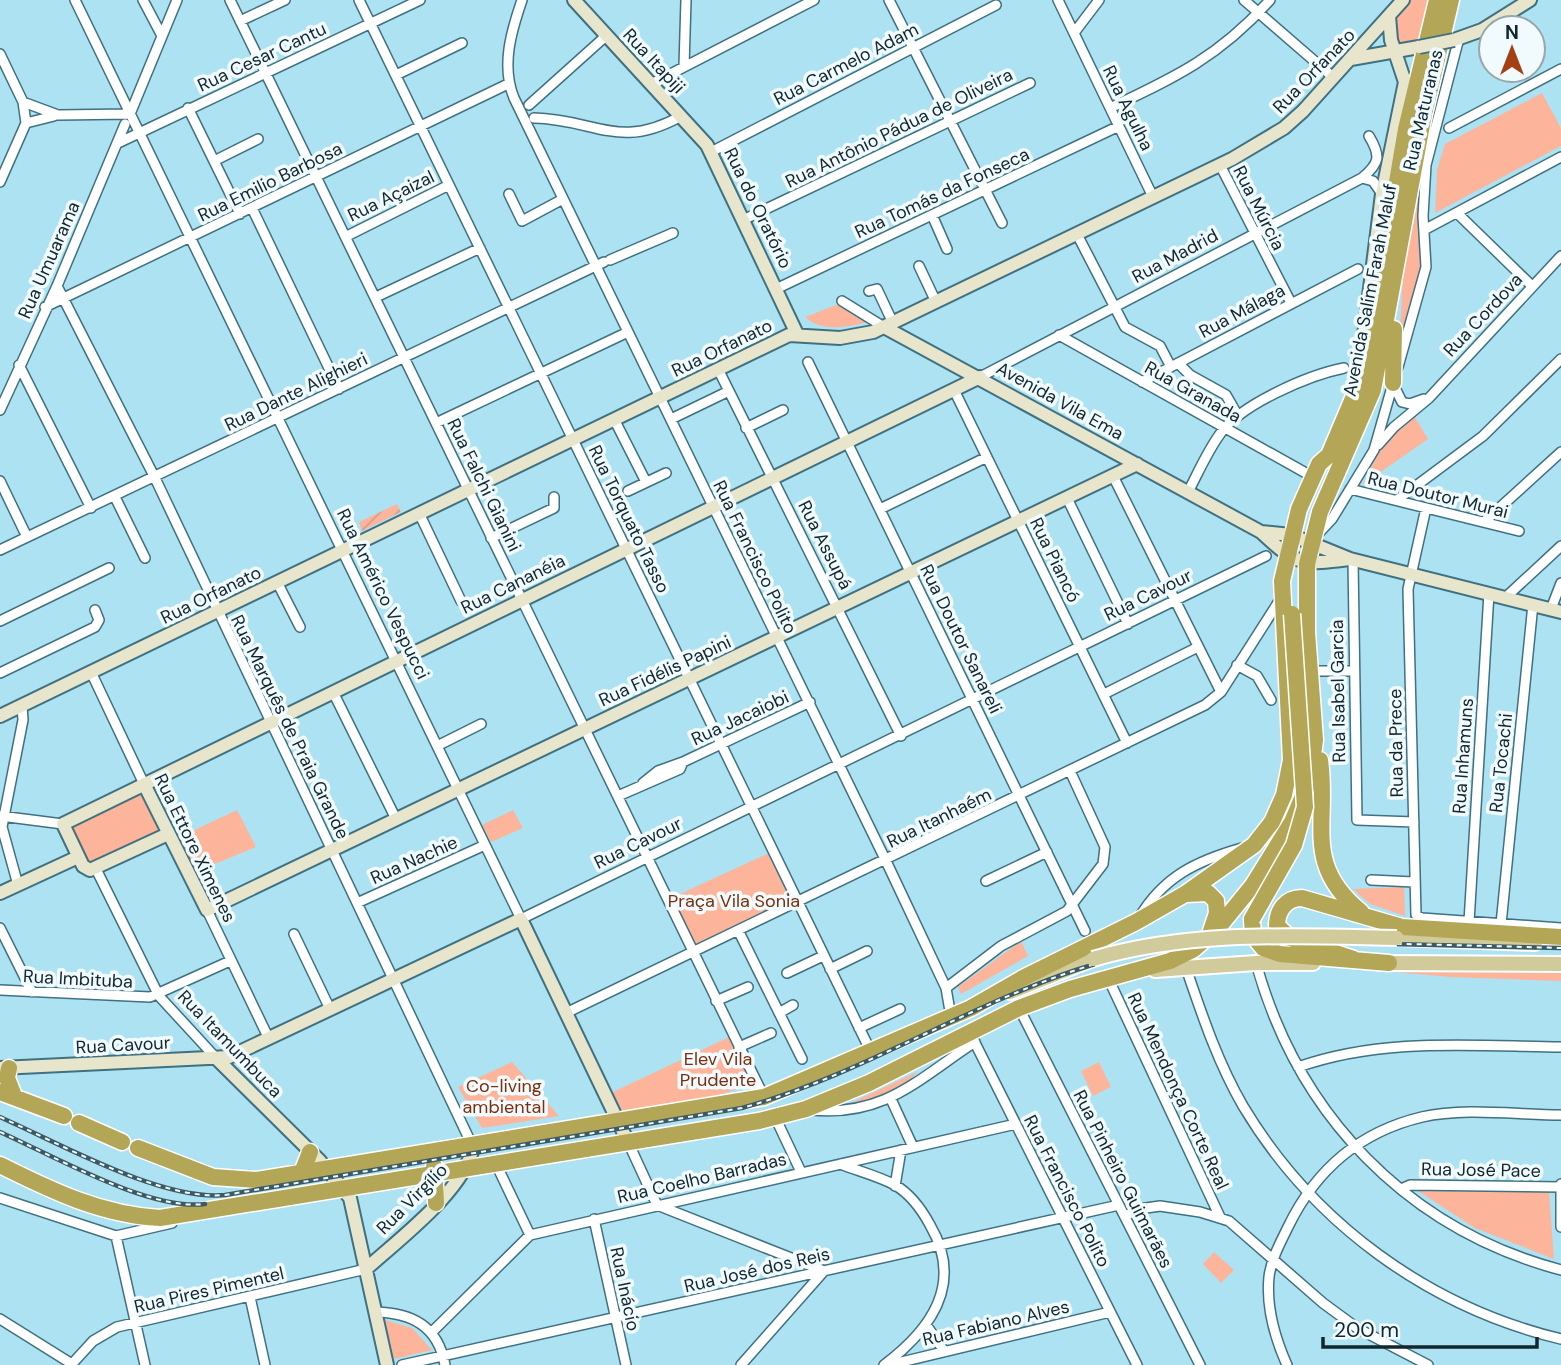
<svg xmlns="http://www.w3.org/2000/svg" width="1561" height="1365" font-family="'DM Sans',sans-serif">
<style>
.green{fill:#fcb59b}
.garden{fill:url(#garden-furrows)}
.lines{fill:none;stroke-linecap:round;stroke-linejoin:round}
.street-casing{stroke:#3f7180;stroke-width:12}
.secondary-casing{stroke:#3f7180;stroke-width:16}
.primary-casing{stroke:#fff;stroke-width:18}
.highway-casing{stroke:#fff;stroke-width:19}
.street{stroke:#fff;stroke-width:9}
.secondary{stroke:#e8e5cd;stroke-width:12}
.primary{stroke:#d1ca9a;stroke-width:14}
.highway{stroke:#b3a757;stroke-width:16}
.rail-casing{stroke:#3c5a64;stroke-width:4.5}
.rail{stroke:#f1fbfe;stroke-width:2;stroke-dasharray:5;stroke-linecap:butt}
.secondary-bridge-casing{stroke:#3f7180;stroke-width:16;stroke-linecap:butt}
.primary-bridge-casing{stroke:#fff;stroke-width:18;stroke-linecap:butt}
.highway-bridge-casing{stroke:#fff;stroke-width:19;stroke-linecap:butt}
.secondary-bridge{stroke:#e8e5cd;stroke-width:12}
.primary-bridge{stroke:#d1ca9a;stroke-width:14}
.highway-bridge{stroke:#b3a757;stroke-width:16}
.labels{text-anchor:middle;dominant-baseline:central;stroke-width:7;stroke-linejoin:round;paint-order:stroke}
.street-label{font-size:18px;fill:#11262d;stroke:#f1fbfe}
.park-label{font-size:18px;fill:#7b2e0d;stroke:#f1fbfe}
</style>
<defs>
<pattern id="garden-furrows" width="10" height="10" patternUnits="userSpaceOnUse" patternTransform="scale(1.75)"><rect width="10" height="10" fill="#fcb59b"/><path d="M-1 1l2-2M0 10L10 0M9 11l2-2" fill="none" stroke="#d79c86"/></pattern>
</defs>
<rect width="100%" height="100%" fill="#ade2f3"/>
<path class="green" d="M1411,0H1431L1422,40L1400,43L1393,20Z
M1542,93L1561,128V146L1435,213L1437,170L1445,144Z
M1419,187L1420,273L1399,352L1403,275Z
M839,304L868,322C846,327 823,333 805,317Z
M1413,414L1428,439L1362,485L1379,452Z
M141,793L160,833L94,865L88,863L71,827Z
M237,810L256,847L193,873L180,837Z
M513,810L523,828L491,842L482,825Z
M769,853L795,905L693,954L667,900Z
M1404,887L1405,916L1370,904L1353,889Z
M1021,941L1028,956L961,994L958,987Z
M1372,970L1561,971V981L1450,977Z
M729,1037L753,1085L714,1096L624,1113L611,1093Z
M512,1062L559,1116L482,1128L458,1087Z
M1099,1062L1111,1087L1093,1096L1081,1071Z
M917,1072C896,1097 882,1099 851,1103Z
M1418,1191L1549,1192L1554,1259L1475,1228Z
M1214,1252L1234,1270L1221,1283L1203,1264Z
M385,1320L412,1328L432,1350L394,1359Z"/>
<path class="garden" d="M397,504L401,512L362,531L359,522Z"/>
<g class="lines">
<defs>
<path id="street" d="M75,0L521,919L1266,556
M143,0L162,36
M230,0L764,1097
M359,0L871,1052
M522,0C511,32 501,66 514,98L886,861L946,988L951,1017
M889,0L1002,223
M1058,0L1153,197
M1244,0L1334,78
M240,21L285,0
M1074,33L1099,0
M0,54L23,102L26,123L0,182
M684,66L686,0
M396,75L462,43
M651,84L814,0
M23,102L58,115L130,114
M529,105L607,35
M188,108L240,214
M1110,108C1176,77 1220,56 1270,0
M130,114L177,0
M534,118C595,119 619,151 681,116
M26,123L54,116
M1449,128L1561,69
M118,143L420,0
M711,152L996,5
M214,161L258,139
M1220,165L1291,303
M1362,178L1373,181L1382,194
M509,194L522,221L563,199
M252,208L339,389
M1457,213L1532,286
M932,215L947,249
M745,219L1030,83
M1424,230L1561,157
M347,236L449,185
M1080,240L1125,327L1160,346L1171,367
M610,260L673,233
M919,266L936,302
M57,286L155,478L473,1147
M778,288L1119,126
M869,291L877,289L893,323
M376,297L480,248
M842,301L884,327
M45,307L508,84
M1059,335L1313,477
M808,362L1085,931
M1178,363L1190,375L1226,395L1238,416
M19,365L91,508
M1398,367L1426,267L1423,216L1426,165L1459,38
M718,369L901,736
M980,377L1362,178C1380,163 1381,156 1369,136
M1142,382L1358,269
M1394,386L1402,402L1410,404L1424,399
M954,390L1127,743
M0,410L57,286L125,124
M614,419L646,482
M671,419L729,391
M436,423L628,332
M746,428L783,410
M1378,445L1394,427L1429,398L1561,256
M1113,476L1221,692
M0,481L27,537
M1350,489L1519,531
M628,491L666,473
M1188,492C1198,473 1207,452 1220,434C1241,404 1309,375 1344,368
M115,497L145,558
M1067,498L1128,624
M1397,500L1483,436L1561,359
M1426,508L1408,589L1416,915L1422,918L1561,928
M880,509L987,457
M419,513L461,601
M1484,522L1561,452
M1317,535L1332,519L1374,450L1394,380
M491,538L554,508V497
M0,550L604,262
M1353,560L1357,820L1414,822
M277,582L300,627
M1506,597L1561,546
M1551,609L1561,583
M0,621L109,568
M1237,665L1257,676L1271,700
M1310,671H1353
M91,672L144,784
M0,673L95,627L99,620L95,610
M333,692L396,819
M1104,694L1198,647
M437,746L481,724
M643,783L658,771L683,762L810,702
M618,796L680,769L683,762
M0,816L63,824
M96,869L159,996L217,1059
M1371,880L1414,882
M986,881L1047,852
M18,885L2,827L23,720L22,706
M357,903L485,845
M207,910L269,1039
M1139,918C1163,877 1196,861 1242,848
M1469,922L1489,593
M1501,924L1533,604
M0,928L32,992
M739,932L802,1059
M294,934L330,1009
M1256,963C1298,1115 1407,1229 1561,1270
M1186,968C1202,1015 1218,1063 1243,1106C1313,1223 1428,1307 1561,1339
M830,969L867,951
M787,973L823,956
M1108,978L1220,1217
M946,988L1001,946L1067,911L1103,864L1105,847L1070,771
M0,990L150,997L230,961
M716,1001L748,987
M1019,1008L1200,1365
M566,1013L1205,705L1221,692L1281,598
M779,1013L793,1005
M859,1028L900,1009
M969,1031L1137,1365
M739,1047L771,1033
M1298,1067C1383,1037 1472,1046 1561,1047
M891,1099L913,1147
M811,1110C885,1117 918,1079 975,1042
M775,1117L801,1172
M628,1142L657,1205
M496,1164L530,1235
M840,1164C858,1171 878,1176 895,1185C910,1194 922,1210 930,1225C964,1283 932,1329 884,1365
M1561,1184V1227
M895,1186L901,1150
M1401,1189L1410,1185L1561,1187
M0,1198L116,1236L172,1223
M657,1205L824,1271L741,1365
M1125,1216L1139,1209L1160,1206L1200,1212L1229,1221L1323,1303L1357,1328L1428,1365
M594,1219L626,1365
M116,1236L145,1365
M250,1297L265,1365
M376,1312C412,1313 438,1326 445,1365
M0,1319L72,1364
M927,1326L944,1351
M432,1332L530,1235L1016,1124
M71,1365L93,1341L117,1327L366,1269
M402,1365L1119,1205
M889,1365L1110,1312
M1287,1365C1275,1338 1266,1307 1269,1277C1271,1260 1280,1243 1288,1227C1316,1169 1359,1132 1422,1117C1466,1107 1517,1115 1561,1115"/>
<path id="secondary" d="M574,0L707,145L797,334
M1454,40L1482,30L1530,0
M1351,59L1419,47
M884,327L1261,532C1297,566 1303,565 1350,559
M1364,335L1382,194L1405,82L1391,40L1389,16
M1261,532L1291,535L1350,559L1561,612
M0,716L789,335L840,338L873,332L1232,159L1284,128L1303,111L1403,0
M144,784L207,910L1137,464
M168,834L90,870L83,866L63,824L980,377
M0,893L78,857
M217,1059L320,1161L350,1198L387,1365
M0,1068L229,1057L521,919L628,1142
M366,1269C398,1240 465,1190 473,1147"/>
<path id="primary" d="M1397,938L1535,943
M1379,963L1561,964
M1155,970L1256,963H1313
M1010,992L1093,959"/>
<path id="highway" d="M1393,383L1394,329
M1320,760C1329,823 1302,864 1361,912
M1186,894L1208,893L1216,901L1217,913L1210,934
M1252,919L1253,936L1263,948L1280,954L1389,963
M1354,959L1290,938L1277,926C1277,910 1286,898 1302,898L1402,927L1561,937
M9,1068L7,1078L14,1096
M0,1092L64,1116
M79,1123L122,1142
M138,1148L213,1177L257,1180L764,1097L971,1008L1023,978L1136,922L1185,894L1254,845L1272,822L1284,795L1291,760L1282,581L1299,509L1319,464L1329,455L1365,370L1406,129L1437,0
M0,1165C52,1191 102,1215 160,1218L759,1121L806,1109L869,1083L1019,1008L1070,989L1170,961L1194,949L1218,928L1253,885L1292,822L1310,779L1315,740L1307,632V564L1320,512L1373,390L1424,114L1451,0
M434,1166L436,1203
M301,1175L310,1152"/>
</defs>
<use href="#street" class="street-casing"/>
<use href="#secondary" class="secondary-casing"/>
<use href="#primary" class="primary-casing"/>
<use href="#highway" class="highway-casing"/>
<use href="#street" class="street"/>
<use href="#secondary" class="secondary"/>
<use href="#primary" class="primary"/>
<use href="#highway" class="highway"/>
<defs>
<path id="rail" d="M0,1117C61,1144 161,1201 225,1195L742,1108C858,1076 962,1008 1076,970C1166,940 1255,941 1349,943C1419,944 1490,946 1561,948
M0,1132C54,1156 149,1211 205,1204"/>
</defs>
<use href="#rail" class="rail-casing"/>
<use href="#rail" class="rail"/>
<defs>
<path id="secondary-bridge" d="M1419,47L1454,40"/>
<path id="primary-bridge" d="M1093,959C1193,930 1294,936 1397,938"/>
<path id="highway-bridge" d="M1252,919L1294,845L1305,807L1292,614"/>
</defs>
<use href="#secondary-bridge" class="secondary-bridge-casing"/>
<use href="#primary-bridge" class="primary-bridge-casing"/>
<use href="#highway-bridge" class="highway-bridge-casing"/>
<use href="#secondary-bridge" class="secondary-bridge"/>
<use href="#primary-bridge" class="primary-bridge"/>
<use href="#highway-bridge" class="highway-bridge"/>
</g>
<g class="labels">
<g class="street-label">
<text transform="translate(262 57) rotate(-25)">Rua Cesar Cantu</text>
<text transform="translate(654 61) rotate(47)">Rua Itapiji</text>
<text transform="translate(846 64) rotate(-27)">Rua Carmelo Adam</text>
<text transform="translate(1314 71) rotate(-46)">Rua Orfanato</text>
<text transform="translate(1128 108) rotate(64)">Rua Agulha</text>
<text transform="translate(1423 110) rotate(-77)">Rua Maturanas</text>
<text transform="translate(899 128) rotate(-26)">Rua Antônio Pádua de Oliveira</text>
<text transform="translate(270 182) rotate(-26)">Rua Emilio Barbosa</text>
<text transform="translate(942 193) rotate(-25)">Rua Tomás da Fonseca</text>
<text transform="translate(391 196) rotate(-26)">Rua Açaizal</text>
<text transform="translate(758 208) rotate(64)">Rua do Oratório</text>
<text transform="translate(1259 208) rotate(63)">Rua Múrcia</text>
<text transform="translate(1175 256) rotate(-28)">Rua Madrid</text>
<text transform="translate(49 260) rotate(-66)">Rua Umuarama</text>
<text transform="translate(1370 290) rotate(-79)">Avenida Salim Farah Maluf</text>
<text transform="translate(1242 311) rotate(-28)">Rua Málaga</text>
<text transform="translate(1483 315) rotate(-47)">Rua Cordova</text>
<text transform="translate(722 348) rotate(-26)">Rua Orfanato</text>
<text transform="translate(296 392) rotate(-26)">Rua Dante Alighieri</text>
<text transform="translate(1193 392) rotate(29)">Rua Granada</text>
<text transform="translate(1060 401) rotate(29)">Avenida Vila Ema</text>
<text transform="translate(484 485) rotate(64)">Rua Falchi Gianini</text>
<text transform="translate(1438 495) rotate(14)">Rua Doutor Murai</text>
<text transform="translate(629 519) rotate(64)">Rua Torquato Tasso</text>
<text transform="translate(825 545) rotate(63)">Rua Assupá</text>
<text transform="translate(755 557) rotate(64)">Rua Francisco Polito</text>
<text transform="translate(1055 560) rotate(64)">Rua Piancó</text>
<text transform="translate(513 584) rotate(-26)">Rua Cananéia</text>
<text transform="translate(383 594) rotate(64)">Rua Américo Vespucci</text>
<text transform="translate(211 595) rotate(-26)">Rua Orfanato</text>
<text transform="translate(1148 595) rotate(-26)">Rua Cavour</text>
<text transform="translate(961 639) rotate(64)">Rua Doutor Sanareli</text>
<text transform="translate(665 671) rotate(-25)">Rua Fidélis Papini</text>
<text transform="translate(1338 691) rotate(-91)">Rua Isabel Garcia</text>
<text transform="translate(740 718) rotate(-25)">Rua Jacaiobi</text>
<text transform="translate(290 727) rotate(64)">Rua Marquês de Praia Grande</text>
<text transform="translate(1396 743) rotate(-91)">Rua da Prece</text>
<text transform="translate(1463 756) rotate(-86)">Rua Inhamuns</text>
<text transform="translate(1501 763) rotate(-84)">Rua Tocachi</text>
<text transform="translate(939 818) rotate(-26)">Rua Itanhaém</text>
<text transform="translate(638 843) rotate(-26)">Rua Cavour</text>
<text transform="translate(195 848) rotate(64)">Rua Ettore Ximenes</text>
<text transform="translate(414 860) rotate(-24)">Rua Nachie</text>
<text transform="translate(78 979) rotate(3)">Rua Imbituba</text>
<text transform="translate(230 1044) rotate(46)">Rua Itamumbuca</text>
<text transform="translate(123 1045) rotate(-3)">Rua Cavour</text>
<text transform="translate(1178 1091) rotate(65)">Rua Mendonça Corte Real</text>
<text transform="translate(1481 1170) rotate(1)">Rua José Pace</text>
<text transform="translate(702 1178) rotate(-13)">Rua Coelho Barradas</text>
<text transform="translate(1123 1179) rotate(63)">Rua Pinheiro Guimarães</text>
<text transform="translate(1067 1191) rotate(63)">Rua Francisco Polito</text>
<text transform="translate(412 1199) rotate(-45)">Rua Virgílio</text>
<text transform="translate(757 1270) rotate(-13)">Rua José dos Reis</text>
<text transform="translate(625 1289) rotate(78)">Rua Inácio</text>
<text transform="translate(209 1290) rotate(-13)">Rua Pires Pimentel</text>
<text transform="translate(996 1323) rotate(-13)">Rua Fabiano Alves</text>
</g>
<g class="park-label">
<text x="734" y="901">Praça Vila Sonia</text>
<text x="718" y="1059">Elev Vila<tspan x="718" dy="21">Prudente</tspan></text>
<text x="504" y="1086">Co-living<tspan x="504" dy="21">ambiental</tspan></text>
</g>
</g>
<g transform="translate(1512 49)"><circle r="33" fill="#f1fbfe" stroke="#97a6aa" stroke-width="2"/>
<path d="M0-5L12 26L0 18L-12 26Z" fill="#a54014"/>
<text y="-10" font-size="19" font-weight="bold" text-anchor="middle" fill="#11262d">N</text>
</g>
<path d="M1323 1337v10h214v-10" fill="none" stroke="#11262d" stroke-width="3.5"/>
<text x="1334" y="1337" font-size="21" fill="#11262d" stroke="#f1fbfe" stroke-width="5" paint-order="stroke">200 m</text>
</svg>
